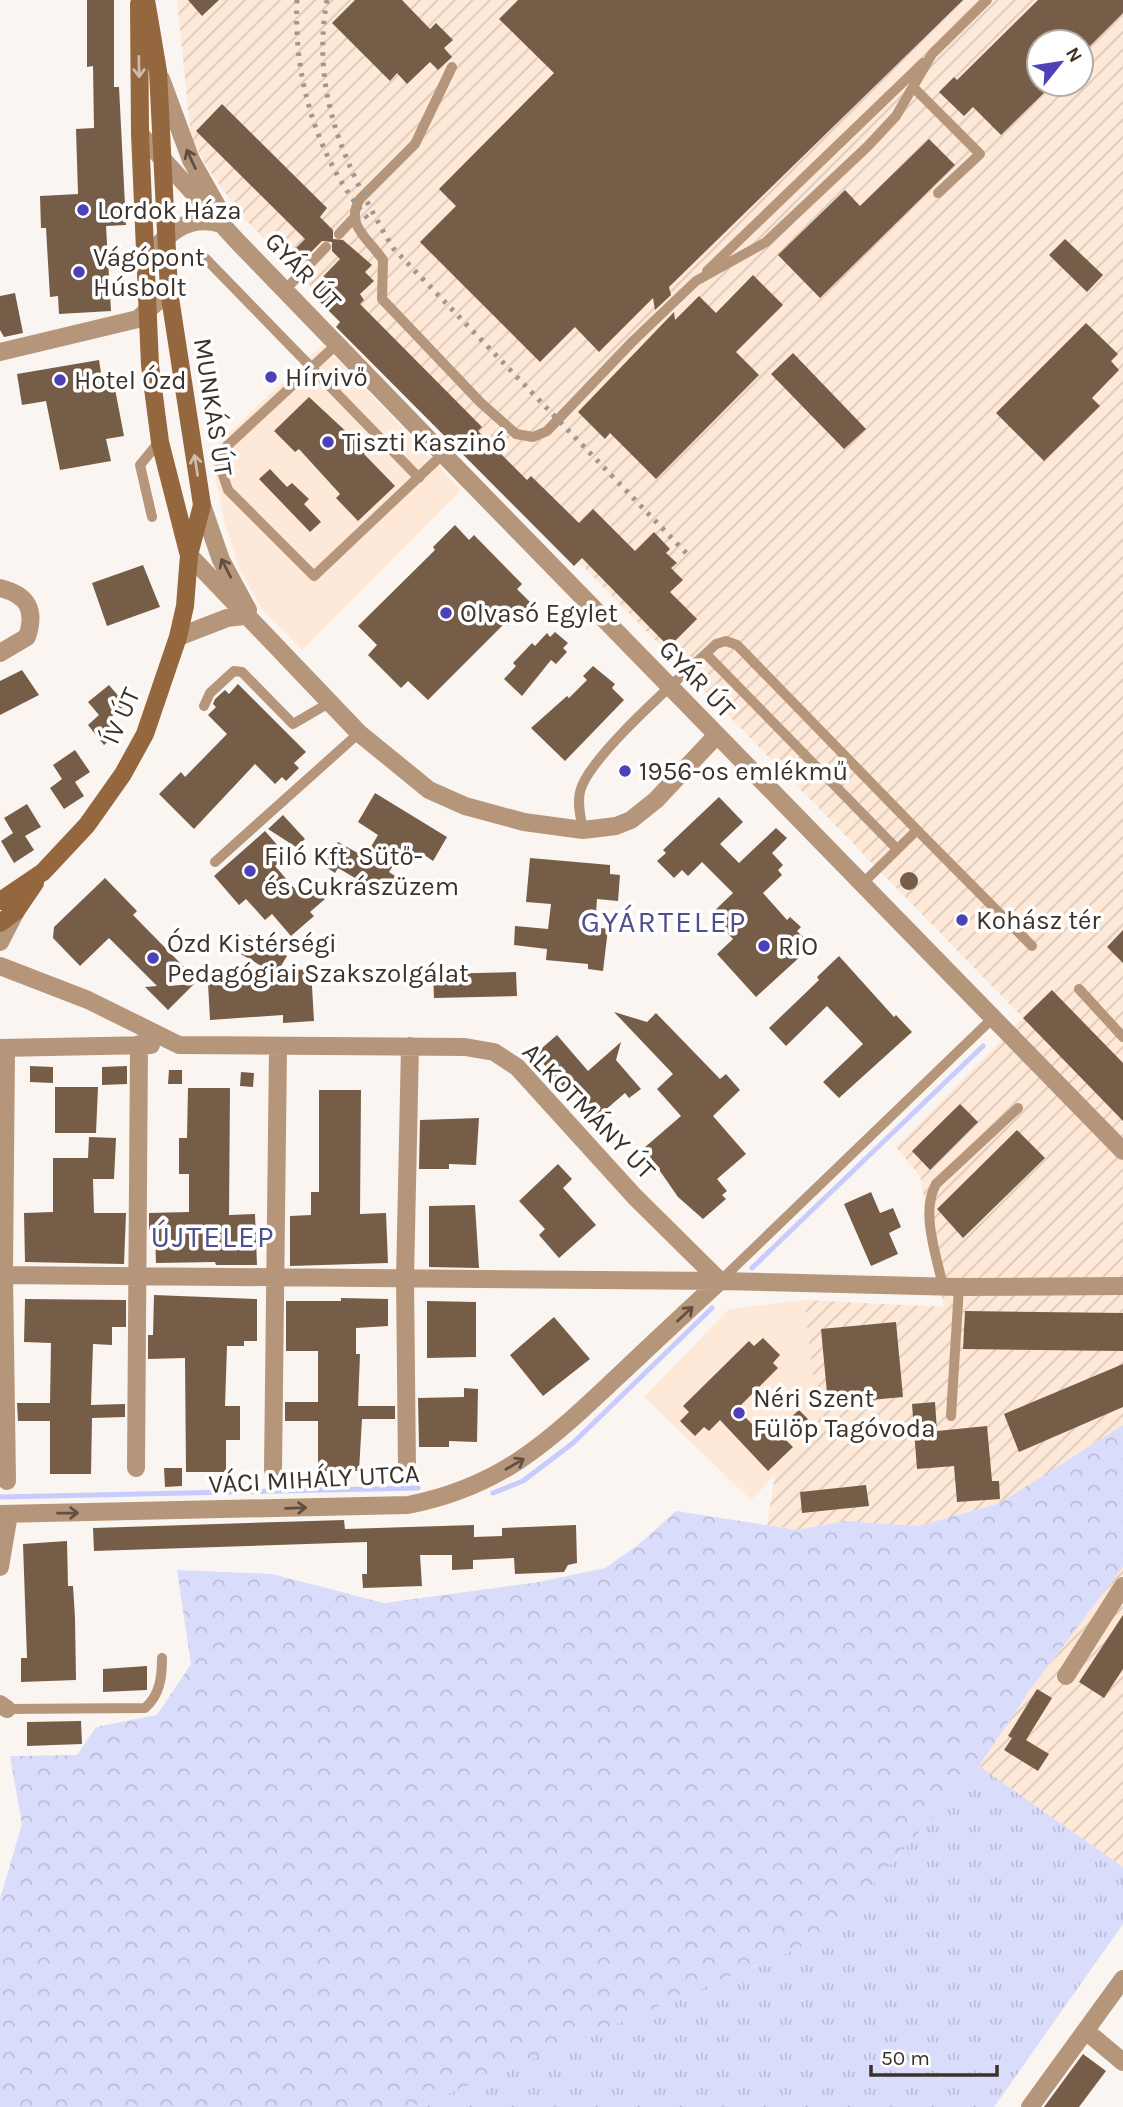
<svg xmlns="http://www.w3.org/2000/svg" width="1123" height="2107" font-family="Karla,sans-serif">
<style>
.built{fill:#fee9d8}
.industrial{fill:url(#industrial-furrows);fill-rule:evenodd}
.grass{fill:url(#grass-tufts)}
.forest{fill:url(#forest-crowns)}
.lines{fill:none;stroke-linecap:round;stroke-linejoin:round}
.stream{stroke:#c7cbfe;stroke-width:5}
.building{fill:#755d48}
.service{stroke:#b6967b;stroke-width:10}
.minor{stroke:#b6967b;stroke-width:18}
.secondary{stroke:#94673e;stroke-width:18}
.rail{stroke:#9f9790;stroke-width:5;stroke-dasharray:3.5 7;stroke-linecap:butt}
.oneway{stroke:#cfbba8}
.oneway2{stroke:#615042}
.poi-dot{fill:#4c41b7;stroke:#fff;stroke-width:2.5}
.labels{text-anchor:middle;dominant-baseline:central;stroke-width:7;stroke-linejoin:round;paint-order:stroke}
.poi-label{font-size:26px;fill:#3d3229;stroke:#fff;text-anchor:start}
.street-label{font-size:26px;fill:#3d3229;stroke:#fff}
.quarter-label{font-size:30px;letter-spacing:2px;fill:#4e4f8d;stroke:#fff}
</style>
<defs>
<pattern id="industrial-furrows" width="10" height="10" patternUnits="userSpaceOnUse" patternTransform="scale(1.75)"><rect width="10" height="10" fill="#fee9d8"/><path d="M-1 1l2-2M0 10L10 0M9 11l2-2" fill="none" stroke="#dbc8b9"/></pattern>
<pattern id="grass-tufts" width="24" height="20" patternUnits="userSpaceOnUse" patternTransform="scale(1.75)"><rect width="24" height="20" fill="#d9dcfb"/><path d="M3 7l-1-3M5 7V3M7 7l1-3M15 17l-1-3M17 17v-4M19 17l1-3" fill="none" stroke="#bbbdd7"/></pattern>
<pattern id="forest-crowns" width="20" height="18" patternUnits="userSpaceOnUse" patternTransform="scale(1.75)"><rect width="20" height="18" fill="#d9dcfb"/><path d="M2 6a3 3 0 1 1 6 0M12 15a3 3 0 1 1 6 0" fill="none" stroke="#bbbdd7"/></pattern>
</defs>
<rect width="100%" height="100%" fill="#fbf5f1"/>
<path class="built" d="M323,344L461,490L302,650L261,608L238,566L225,523L210,451Z
M804,1300L819,1429L751,1500L644,1397L729,1309Z"/>
<path class="industrial" d="M177,0H1123V1425L1000,1503L919,1526L845,1521L797,1530L767,1525L775,1475L819,1429L804,1300L944,1307L920,1176L896,1147L1023,1018L242,216L206,166L191,136ZM1039,42H1081V84H1039Z
M1123,1567V1867L979,1766L1030,1690Z"/>
<path class="grass" d="M979,1766L1123,1867V1924L994,2107H416L825,1937Z"/>
<path class="forest" d="M1123,1425V1567L1030,1690L979,1766L825,1937L416,2107H0V1899L22,1824L10,1756L77,1755L96,1727L157,1715L191,1664L177,1570L272,1574L384,1603L539,1582L605,1568L638,1545L676,1511L797,1530L845,1521L919,1526L1000,1503Z"/>
<g class="lines">
<path class="stream" d="M752,1268L983,1046
M493,1493L523,1481L573,1443L712,1308
M0,1497L418,1488"/>
</g>
<path class="building" d="M87,0H114V87H119L126,225L106,226L111,311L59,314L58,296L50,297L46,228H41L40,196L78,194L76,129L94,128L93,66L87,67Z
M188,0H219L202,16Z
M355,0H402L430,29L436,23L453,40L444,48L452,57L438,70L430,62L407,84L397,73L390,81L332,23Z
M518,0H963L669,287L671,295L655,310L653,298L599,352L575,327L540,362L420,242L456,206L439,189L554,73L499,19Z
M1038,0H1123V13L1081,55V42H1039V84H1053L1001,135L973,107L964,116L939,92L954,77L957,80Z
M222,104L327,208L320,217L333,230V239L343,240L372,265L365,272L374,281L360,294L364,300L360,304L482,427L478,431L527,480L531,476L579,523L593,509L635,551L654,532L670,549L666,553L677,563L671,568L683,580L670,592L697,619L669,647L582,558L574,566L336,327L340,322L317,299L315,285L340,259L332,251V242L322,241L304,259L294,250L305,239L196,131Z
M929,139L955,165L820,298L778,255L845,190L860,206Z
M1065,239L1103,275L1087,292L1049,255Z
M753,275L783,305L736,352L759,375L656,479L610,433L605,439L578,412L674,312L675,320L699,296L716,313Z
M15,293L23,333L4,337L0,330V296Z
M1086,323L1118,354L1111,361L1119,370L1092,398L1100,406L1044,461L996,413Z
M793,353L866,429L844,449L771,374Z
M99,360L103,386L114,384L124,436L106,439L111,461L60,470L46,401L22,405L17,374Z
M309,397L367,451L364,454L395,486L358,521L336,498L340,494L299,449L295,452L274,431Z
M270,469L287,487L292,483L309,499L304,504L321,522L310,532L259,479Z
M455,525L469,540L474,535L522,584L517,589L531,603L508,626L505,623L428,700L408,681L401,688L368,655L377,645L358,626L435,550L433,547Z
M143,565L160,607L107,626L92,583Z
M555,632L568,643L563,648L567,652L556,664L551,660L522,696L504,679L516,666L513,663L532,643L535,646L547,633L550,637Z
M593,666L615,684L612,688L624,700L565,761L531,728L567,696L569,698L587,680L583,676Z
M22,670L39,695L0,715V681Z
M238,684L306,752L294,763L299,768L286,781L282,777L275,784L255,764L194,829L159,794L181,772L185,777L227,734L208,715L216,707L213,704L215,699L225,690L229,694Z
M109,685L126,705L111,717L122,730L104,745L88,725L99,715L88,702Z
M75,750L90,772L75,782L84,796L64,809L50,788L62,779L53,765Z
M375,793L447,837L433,861L423,854L419,861L402,851L389,872L395,876L384,895L338,868L335,873L323,865L338,842L365,857L378,835L358,822Z
M719,797L743,822L720,844L739,863L776,828L787,838L772,853L783,865L778,870L782,875L763,893L787,920L790,917L801,927L797,931L805,939L802,955L756,997L717,954L733,939L710,915L733,893L702,862L688,876L682,870L674,878L657,861L666,853L663,850Z
M27,804L41,827L25,836L34,850L14,863L1,841L13,833L4,818Z
M283,815L305,839L296,847L268,829Z
M265,831L287,856L275,866L302,897L314,887L325,899L310,912L314,916L291,936L272,914L265,920L246,899L239,905L214,876Z
M530,858L610,865V874L620,875L618,901L597,899L595,927L608,929L603,971L588,969V964L546,960L547,949L514,945L515,926L548,929L551,904L526,902Z
M900 881a9 9 0 1 1 18 0a9 9 0 1 1-18 0Z
M105,878L137,911L133,915L185,968L168,986L194,984L168,1010L145,987L157,986L109,938L80,966L53,938L54,927Z
M1123,930V963L1107,947Z
M249,935L287,956L278,971L311,969L314,1021L283,1023V1015L210,1020L208,983L284,979L239,953Z
M839,956L894,1017L896,1015L912,1032L839,1098L823,1082L863,1044L827,1006L786,1046L769,1028L819,980L817,977Z
M516,972L517,996L434,998L433,974Z
M1052,990L1123,1063V1121L1023,1018Z
M614,1012L647,1022L656,1013L720,1079L726,1074L740,1090L713,1116L746,1154L717,1179L727,1191L722,1195L726,1199L703,1219L678,1197L644,1148L681,1116L657,1089L673,1074Z
M557,1035L588,1071L621,1042L616,1060L641,1089L629,1098L625,1093L596,1118L575,1093L571,1096L535,1054Z
M30,1066L53,1067V1083L30,1082Z
M127,1066V1084L102,1085V1067Z
M169,1070H182V1084H168Z
M241,1072L254,1073L253,1087L240,1086Z
M55,1087H98L96,1133H55Z
M188,1088H230L229,1215L255,1214L257,1265H216L215,1262L156,1263L155,1230H149V1213L189,1212V1174H179V1138H187Z
M319,1090H361L360,1214L386,1213L388,1263L290,1266V1216L311,1215V1192H319Z
M960,1104L978,1122L930,1170L912,1151Z
M479,1118L476,1165L449,1164V1169H419L420,1120Z
M1017,1130L1045,1158L963,1238L937,1209Z
M89,1137L116,1138L114,1179H93L94,1213H126L124,1264L25,1262L24,1213L53,1212V1158H88Z
M558,1164L572,1179L563,1188L596,1225L559,1258L539,1235L545,1229L519,1201Z
M871,1192L880,1213L893,1208L901,1227L889,1233L898,1254L871,1266L844,1204Z
M475,1205L479,1268L429,1267V1206Z
M154,1295L257,1299V1341H244V1346H227L225,1406H240V1440H226V1472H186L185,1358L148,1359V1335H153Z
M341,1298L388,1299V1326L356,1328V1354H360L358,1406H395V1419H362L359,1471H318V1421H285V1402H318V1351H286V1301H341Z
M25,1299L126,1300V1327H112V1345L93,1344L91,1405L125,1404V1417L92,1418L91,1474H50V1421H18L17,1403H50L51,1343L24,1342Z
M427,1301L476,1302V1357L427,1358Z
M965,1311L1123,1313V1351L963,1349Z
M554,1317L590,1359L543,1396L510,1355Z
M896,1322L903,1397L828,1404L821,1329Z
M763,1338L780,1355L773,1363L778,1368L737,1409L762,1434L774,1423L778,1429L799,1410L808,1419L786,1440L793,1447L768,1471L720,1420L709,1431L704,1427L695,1436L680,1421L689,1412L683,1406L749,1341L754,1346Z
M1123,1364V1407L1019,1452L1004,1414Z
M464,1388L478,1389L477,1442L449,1441V1447H419L418,1398L464,1397Z
M935,1402L937,1431L987,1426L992,1481H999L1000,1499L957,1502L954,1466L917,1469L912,1404Z
M164,1468H182V1486L165,1487Z
M866,1485L869,1506L802,1513L800,1492Z
M344,1520L345,1529L474,1525V1537L502,1536V1528L576,1525L577,1563L568,1565L564,1572L515,1574L514,1558L473,1560V1569L452,1570V1555H420L422,1586L363,1588L362,1574H367V1542L94,1551L93,1528Z
M67,1541L68,1586H73L75,1618L76,1680L21,1682V1658H27L23,1544Z
M1123,1615V1669L1104,1698L1079,1682Z
M147,1666V1690L103,1692V1669Z
M1037,1689L1052,1698L1026,1740L1049,1754L1038,1771L1004,1750L1012,1738L1008,1736Z
M81,1721L82,1744L27,1746V1722Z
M1083,2054L1106,2071L1079,2107H1044Z"/>
<g class="lines">
<path class="service" d="M452,67L415,144L360,199C344,225 369,239 383,260L382,299L481,403L516,434L533,437L547,431L633,341L696,281L766,242L868,146L896,116L932,54L987,0
M913,87L980,154L938,193
M339,234L353,219
M205,258L419,478
M707,271L923,63
M285,290L326,247
M337,344L227,446L220,466L228,490L314,576L443,454
M152,517L140,465L159,442
M706,654L897,849
M204,706L210,693L234,671L242,672L293,724L329,703
M583,830C581,818 577,805 580,792C587,757 686,673 716,644L726,641L737,645L917,830L862,884
M917,830L1032,946
M215,862L359,733
M1079,989L1123,1037
M720,1281L994,1017
M943,1287C937,1256 920,1213 936,1184L1018,1108
M951,1416L959,1287
M7,1709L145,1708C160,1695 162,1677 162,1658"/>
<path class="minor" d="M161,79L191,160L221,213
M140,134L236,240L443,454L1123,1151
M146,258C167,235 187,213 221,224
M0,352L138,319L169,291
M202,505L221,560L248,610
M189,555L359,733L429,790L465,806L524,822L583,830L616,826L631,820L656,800L716,736
M0,588C28,595 36,610 27,637L0,653
M178,637L227,618L244,616
M0,942L16,911
M0,966L88,1000L179,1045L465,1047L494,1052L517,1067L635,1197L720,1281L959,1287L1123,1286
M0,1048L151,1045
M6,1048L4,1275L7,1481
M0,1275L720,1281
M136,1468L139,1044
M407,1469L405,1279L410,1046
M273,1470L278,1048
M0,1514L408,1505C501,1487 548,1442 614,1380C649,1347 684,1314 720,1281
M0,1567L9,1514
M1066,1676L1123,1586
M0,1704L7,1709
M1086,2031L1123,2062
M1030,2107L1123,1979"/>
<path class="secondary" d="M139,4L140,134L150,365L160,442L188,552
M0,901L43,872L87,825L123,774L145,734L178,637L185,606L189,555L202,505L169,291L158,71L146,0
M0,923L16,911L35,883"/>
<path class="rail" d="M297,0C293,79 318,162 370,221
M327,0C310,95 346,168 393,248L688,555"/>
</g>
<defs><path id="oneway-shaft" d="M-6 0H5M1.5-3L5.5 0L1.5 3" fill="none" stroke-width="1.6" stroke-linecap="round" stroke-linejoin="round" transform="scale(1.75)"/></defs>
<g class="oneway">
<use href="#oneway-shaft" transform="translate(139 67) rotate(89)"/>
<use href="#oneway-shaft" transform="translate(196 465) rotate(-99)"/>
</g>
<g class="oneway2">
<use href="#oneway-shaft" transform="translate(191 159) rotate(-115)"/>
<use href="#oneway-shaft" transform="translate(226 568) rotate(-117)"/>
<use href="#oneway-shaft" transform="translate(685 1314) rotate(-43)"/>
<use href="#oneway-shaft" transform="translate(515 1464) rotate(-30)"/>
<use href="#oneway-shaft" transform="translate(296 1508) rotate(-2)"/>
<use href="#oneway-shaft" transform="translate(68 1513) rotate(-1)"/>
</g>
<g class="poi-dot">
<circle cx="83" cy="210" r="7"/>
<circle cx="79" cy="272" r="7"/>
<circle cx="271" cy="377" r="7"/>
<circle cx="60" cy="380" r="7"/>
<circle cx="328" cy="442" r="7"/>
<circle cx="446" cy="613" r="7"/>
<circle cx="625" cy="771" r="7"/>
<circle cx="250" cy="871" r="7"/>
<circle cx="962" cy="920" r="7"/>
<circle cx="764" cy="946" r="7"/>
<circle cx="153" cy="958" r="7"/>
<circle cx="739" cy="1413" r="7"/>
</g>
<g class="labels">
<g class="poi-label">
<text x="97" y="210">Lordok Háza</text>
<text x="93" y="257">Vágópont<tspan x="93" dy="30">Húsbolt</tspan></text>
<text x="285" y="377">Hírvivő</text>
<text x="74" y="380">Hotel Ózd</text>
<text x="342" y="442">Tiszti Kaszinó</text>
<text x="460" y="613">Olvasó Egylet</text>
<text x="639" y="771">1956-os emlékmű</text>
<text x="264" y="856">Filó Kft. Sütő-<tspan x="264" dy="30">és Cukrászüzem</tspan></text>
<text x="976" y="920">Kohász tér</text>
<text x="167" y="943">Ózd Kistérségi<tspan x="167" dy="30">Pedagógiai Szakszolgálat</tspan></text>
<text x="778" y="946">RIO</text>
<text x="753" y="1398">Néri Szent<tspan x="753" dy="30">Fülöp Tagóvoda</tspan></text>
</g>
<g class="street-label">
<text transform="translate(303 271) rotate(46)">GYÁR ÚT</text>
<text transform="translate(213 407) rotate(81)">MUNKÁS ÚT</text>
<text transform="translate(697 679) rotate(46)">GYÁR ÚT</text>
<text transform="translate(121 716) rotate(-66)">ÍV ÚT</text>
<text transform="translate(589 1111) rotate(46)">ALKOTMÁNY ÚT</text>
<text transform="translate(314 1479) rotate(-3)">VÁCI MIHÁLY UTCA</text>
</g>
<g class="quarter-label">
<text x="664" y="922">GYÁRTELEP</text>
<text x="213" y="1237">ÚJTELEP</text>
</g>
</g>
<g transform="translate(1060 63) rotate(60)"><circle r="33" fill="#ffffff" stroke="#b1ada9" stroke-width="2"/>
<path d="M0-5L12 26L0 18L-12 26Z" fill="#4c41b7"/>
<text y="-10" font-size="19" font-weight="bold" text-anchor="middle" fill="#3d3229">N</text>
</g>
<path d="M871 2065v10h126v-10" fill="none" stroke="#3d3229" stroke-width="3.5"/>
<text x="881" y="2065" font-size="21" fill="#3d3229" stroke="#ffffff" stroke-width="5" paint-order="stroke">50 m</text>
</svg>
